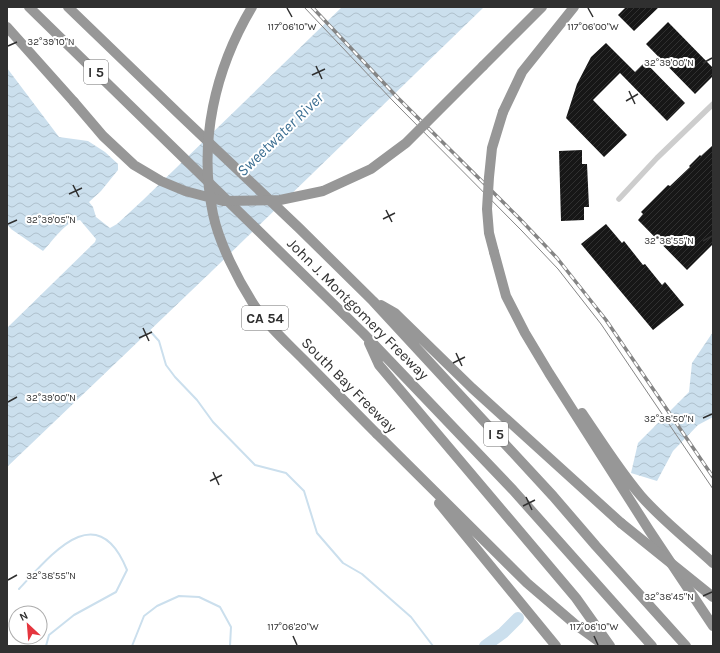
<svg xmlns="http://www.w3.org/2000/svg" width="720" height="653" font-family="Karla,sans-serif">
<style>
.water{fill:url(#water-waves)}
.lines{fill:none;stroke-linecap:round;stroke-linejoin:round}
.stream{stroke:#cbdfed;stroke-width:2}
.river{stroke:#cbdfed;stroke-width:12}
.building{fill:url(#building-hatch)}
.street{stroke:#cdcdcd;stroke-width:5.5}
.highway{stroke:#979797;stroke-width:10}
.tram{stroke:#858585;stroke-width:1}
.rail-casing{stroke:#858585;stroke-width:3.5}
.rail{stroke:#fff;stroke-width:2;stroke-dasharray:6;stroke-linecap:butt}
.highway-bridge{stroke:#979797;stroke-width:10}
.ticks{fill:none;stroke:#303030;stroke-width:1.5}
.labels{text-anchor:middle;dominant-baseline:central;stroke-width:4;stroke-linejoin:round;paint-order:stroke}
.shield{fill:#fff;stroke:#6e6e6e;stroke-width:1}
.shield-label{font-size:14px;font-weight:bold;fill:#303030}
.street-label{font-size:15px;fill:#303030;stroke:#fff}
.water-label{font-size:16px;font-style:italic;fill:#3e7093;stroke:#fff}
.ticks-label{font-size:10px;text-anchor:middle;fill:#303030;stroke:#fff;stroke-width:4;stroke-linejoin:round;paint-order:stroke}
</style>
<defs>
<pattern id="water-waves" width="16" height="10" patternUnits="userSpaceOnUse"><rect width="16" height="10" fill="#cbdfed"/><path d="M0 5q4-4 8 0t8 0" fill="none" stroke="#afc0cc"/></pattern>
<pattern id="building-hatch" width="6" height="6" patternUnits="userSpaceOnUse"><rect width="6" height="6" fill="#171717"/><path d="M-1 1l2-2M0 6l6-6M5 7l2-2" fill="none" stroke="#303030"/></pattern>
</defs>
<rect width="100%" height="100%" fill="#fff"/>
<path class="water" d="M342,7H484L213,270L7,467V328L95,242L96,239L80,220C65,221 53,241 43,251L11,229L7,224V68L59,137L88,141L105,152L118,164V170L101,191L89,202L93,207L96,217L110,228L117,224L143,200Z
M713,332V417L698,425L673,451L657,481L631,473L638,443L689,392L692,363Z"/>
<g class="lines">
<path class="stream" d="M150,331L159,341L166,365L175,377L197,400L213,422L255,465L286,473L304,491L317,533L343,563L362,574L411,617L433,646
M19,589C51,555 97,496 127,570L116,592L74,615L49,635L46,646
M132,646L144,616L157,606L179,596L199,597L220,607L231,627L230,646"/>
<path class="river" d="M485,646L503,633L518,618"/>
</g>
<path class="building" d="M626,7H659L634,31L618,15Z
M668,22L713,68V76L695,94L646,44Z
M606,43L635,72L645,62L685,103L667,121L620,73L593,100L627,135L604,157L566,118L577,84L591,57Z
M713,145V244L687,270L638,220L643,214L641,212L668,185L670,186L690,167L689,166L700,155L701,156Z
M582,150V164H587L589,207H584V220L561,221L559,151Z
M606,224L622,243L624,241L643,265L645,264L662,285L665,282L684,305L653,330L581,244Z"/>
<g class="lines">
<path class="street" d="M619,199L657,158L713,104"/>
<path class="highway" d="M29,7L363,333L513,490L652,646
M68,7L180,115L299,228L373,301L553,496L596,546L686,646
M7,27L74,102
M483,66L542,7
M503,112L522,72L574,7
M494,252L506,296L525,333L549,373L649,530L713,626
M381,305L395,313L472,388L621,523
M369,343L379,365L576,598L610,646
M582,413C601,441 619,470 641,496C662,520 689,541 713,563
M377,434L527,583L576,625L605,646
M439,503L556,646"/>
<path class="tram" d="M304,7L394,102L522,231L558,269L601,324L713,489"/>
<defs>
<path id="rail" d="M312,7L398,98L519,218L557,258L606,320L713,477"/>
</defs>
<use href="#rail" class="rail-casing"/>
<use href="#rail" class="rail"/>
<path class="highway-bridge" d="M252,7C215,69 198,142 213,214C219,243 238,280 254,305C267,325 286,342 303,359C328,384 352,409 377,434
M74,102L103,136L134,165L161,181L185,191L223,201L280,200L323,191L371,169L406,143L483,66
M494,252L489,233L487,209L489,177L492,148L503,112
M621,523L713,597"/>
</g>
<path class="ticks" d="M287,8L292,17M588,8L593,17M8,46L17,42M703,63L712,58M316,66L322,79M312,75L325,69M629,91L635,104M626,101L638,94M73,185L79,197M69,194L82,188M386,210L392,222M383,219L395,213M8,224L17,220M703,241L712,236M143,328L149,341M139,338L152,332M456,353L462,366M453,363L465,357M8,402L17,397M703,418L712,414M213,472L219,485M210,481L222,475M526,497L532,510M523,506L535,500M8,580L17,575M703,596L712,592M293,636L297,645M594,636L598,645"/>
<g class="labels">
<g class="shield">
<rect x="84" y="60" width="24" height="24" rx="3"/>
<rect x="242" y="306" width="46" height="24" rx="3"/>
<rect x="484" y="422" width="24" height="24" rx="3"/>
</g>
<g class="shield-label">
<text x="96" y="72">I 5</text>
<text x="265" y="318">CA 54</text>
<text x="496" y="434">I 5</text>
</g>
<g class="street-label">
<text transform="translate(358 309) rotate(45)">John J. Montgomery Freeway</text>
<text transform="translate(349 385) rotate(45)">South Bay Freeway</text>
</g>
<g class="water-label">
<text transform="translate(280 134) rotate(-44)">Sweetwater River</text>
</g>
</g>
<g class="ticks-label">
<text x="292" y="30">117°06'10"W</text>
<text x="593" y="30">117°06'00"W</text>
<text x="51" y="45">32°39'10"N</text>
<text x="669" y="66">32°39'00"N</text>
<text x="51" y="223">32°39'05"N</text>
<text x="669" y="244">32°38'55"N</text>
<text x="51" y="401">32°39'00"N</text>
<text x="669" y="422">32°38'50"N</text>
<text x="51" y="579">32°38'55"N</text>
<text x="669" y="600">32°38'45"N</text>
<text x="293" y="630">117°06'20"W</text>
<text x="594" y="630">117°06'10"W</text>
</g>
<rect width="720" height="653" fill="none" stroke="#303030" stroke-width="16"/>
<g transform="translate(28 625) rotate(334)"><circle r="19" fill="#ffffff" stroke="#acacac"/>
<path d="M0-3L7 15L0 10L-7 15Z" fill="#e5353e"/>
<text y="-6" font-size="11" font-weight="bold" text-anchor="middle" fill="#303030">N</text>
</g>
</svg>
